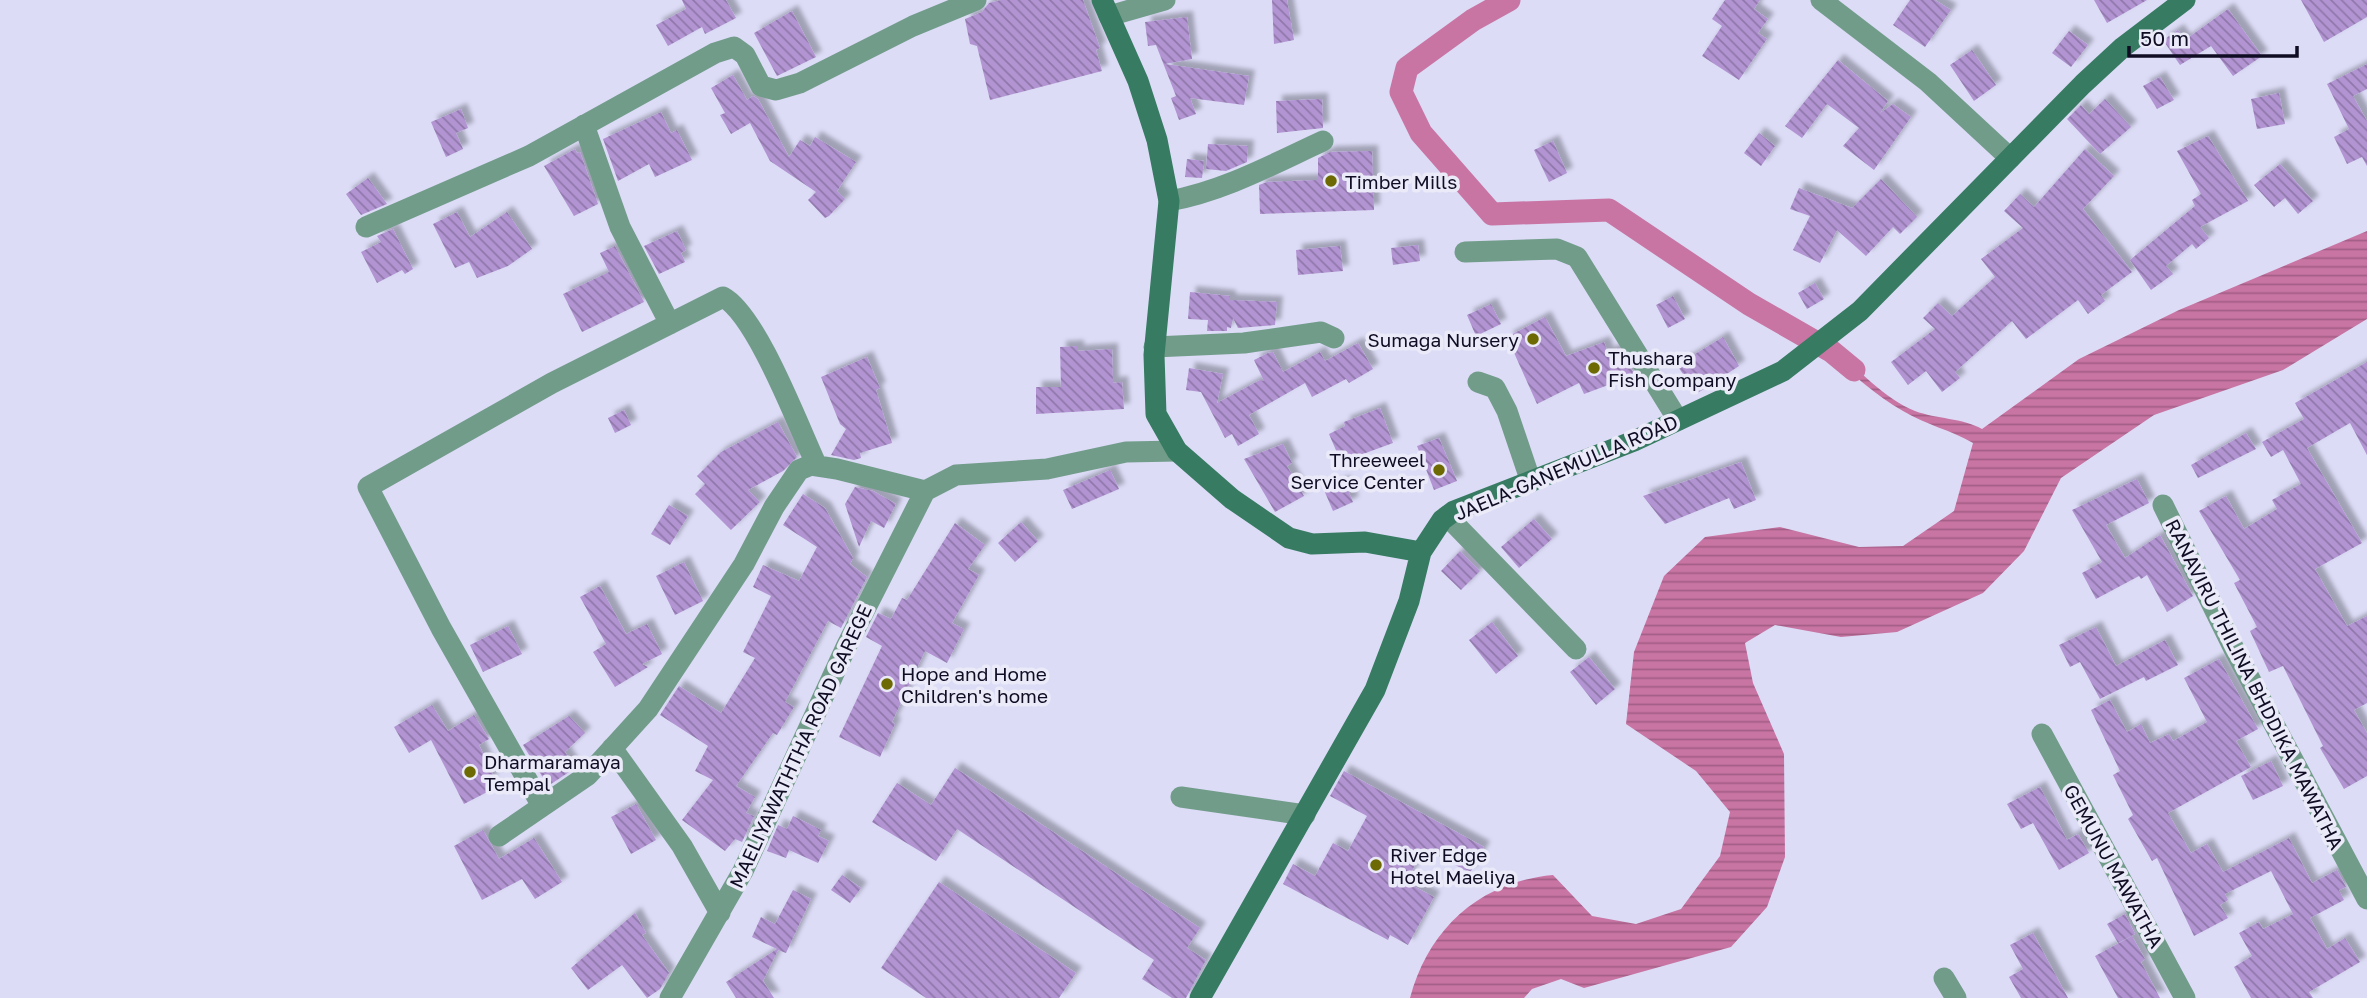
<svg xmlns="http://www.w3.org/2000/svg" width="2367" height="998" font-family="'Golos Text',sans-serif">
<style>
.water{fill:url(#water-rules)}
.lines{fill:none;stroke-linecap:round;stroke-linejoin:round}
.canal{stroke:#c975a4;stroke-width:23}
.building{fill:url(#building-back-hatch);filter:url(#shadow)}
.street{stroke:#729c8a;stroke-width:21}
.secondary{stroke:#377b62;stroke-width:21}
.poi-dot{fill:#6e6a03;stroke:#eaeaf8;stroke-width:2.5}
.labels{text-anchor:middle;dominant-baseline:central;stroke-width:7;stroke-linejoin:round;paint-order:stroke}
.poi-label{font-size:19px;fill:#0f0c23;stroke:#eaeaf8;text-anchor:start}
.street-label{font-size:19px;fill:#0f0c23;stroke:#eaeaf8}
</style>
<defs>
<pattern id="water-rules" width="6" height="5" patternUnits="userSpaceOnUse" patternTransform="scale(1.75)"><rect width="6" height="5" fill="#c975a4"/><path d="M0 2.5h6" fill="none" stroke="#a25e85"/></pattern>
<pattern id="building-back-hatch" width="6" height="6" patternUnits="userSpaceOnUse" patternTransform="scale(1.75)"><rect width="6" height="6" fill="#b294d2"/><path d="M-1 5l2 2M0 0l6 6M5-1l2 2" fill="none" stroke="#8f77aa"/></pattern>
<filter id="shadow"><feDropShadow dx="6" dy="-6" stdDeviation="2" flood-color="#0004"/></filter>
</defs>
<rect width="100%" height="100%" fill="#dcdcf7"/>
<path class="water" d="M2367,231V319L2283,370L2154,415L2061,478L2024,551L1983,593L1897,632L1841,637L1775,625L1745,643L1753,683L1784,754L1785,857L1767,907L1731,947L1584,988L1561,979L1532,989L1524,998H1410C1429,928 1480,882 1553,875L1592,916L1636,924L1681,909L1720,856L1730,812L1696,771L1626,724L1634,652L1664,576L1705,537L1780,527L1859,547L1903,546L1954,511L1973,443C1951,430 1926,425 1903,411C1876,396 1853,373 1828,355L1834,347C1857,369 1885,399 1915,411C1936,419 1963,418 1982,429L2079,359L2179,310Z"/>
<g class="lines">
<path class="canal" d="M1509,0L1473,20L1407,68L1401,92L1421,133L1492,214L1609,210L1749,304L1831,351L1854,370"/>
</g>
<path class="building" d="M682,0H726L736,18L705,34L702,27L668,46L656,25L686,9Z
M1001,0H1083L1100,48L1096,50L1102,71L990,100L977,46L970,44L965,19L982,12L989,3Z
M1272,0H1287L1294,40L1274,44Z
M1725,0H1760L1754,9L1768,19L1758,33L1767,39L1739,80L1702,56L1722,26L1712,19Z
M1910,0H1935L1951,10L1925,47L1893,25Z
M2094,0H2147L2107,23Z
M2301,0H2367V17L2324,42Z
M2228,9L2262,56L2233,76L2211,46L2180,65L2163,40L2178,30L2185,40Z
M792,11L816,57L777,76L754,33Z
M1187,17L1192,59L1165,64L1249,76L1244,105L1190,98L1196,114L1179,120L1171,98L1176,96L1156,45L1148,46L1145,22Z
M2069,31L2088,45L2071,67L2052,53Z
M1972,50L1996,85L1974,101L1950,65Z
M1838,60L1888,101L1880,113L1893,104L1911,117L1874,170L1843,146L1859,128L1827,104L1802,138L1785,126Z
M2367,64V89L2353,96L2367,121V166L2362,157L2347,164L2334,137L2349,129L2327,84Z
M733,75L747,100L753,96L758,99L789,157L800,140L810,146L815,137L856,162L837,191L845,199L829,216L825,218L808,200L816,192L770,161L750,123L731,134L720,115L725,113L711,88Z
M2160,77L2174,100L2157,109L2143,86Z
M2279,93L2285,124L2257,129L2251,99Z
M1322,99L1323,128L1277,133L1276,101Z
M2105,99L2131,127L2100,154L2067,119L2081,105L2089,114Z
M461,109L468,128L456,133L463,149L446,157L431,122Z
M661,112L671,133L677,130L692,160L655,177L649,164L618,181L603,139Z
M1759,133L1775,146L1761,166L1744,153Z
M2208,136L2248,201L2200,227L2209,238L2196,249L2192,244L2166,266L2173,274L2151,290L2130,260L2195,206L2192,200L2201,194L2177,151Z
M1553,141L1567,173L1549,182L1534,150Z
M1208,144L1248,146L1247,162L1226,171L1206,169Z
M575,149L577,153L580,152L598,204L574,216L544,166Z
M2085,149L2114,176L2083,209L2132,272L2101,295L2105,301L2088,314L2078,300L2026,339L2012,321L1955,372L1960,378L1942,392L1926,371L1908,385L1891,362L1935,329L1923,318L1938,303L1952,316L1995,277L1981,259L2023,228L2004,211L2020,194L2034,207Z
M1372,151L1374,210L1260,214L1259,185L1267,182L1318,180V158L1330,152Z
M1187,159L1204,161L1202,178L1185,177Z
M2280,164L2313,201L2298,214L2285,198L2274,207L2254,185Z
M368,178L387,204L361,215L346,194Z
M1881,179L1917,217L1900,234L1893,227L1866,256L1837,230L1820,263L1793,250L1810,216L1790,209L1799,188L1852,208Z
M457,212L470,237L507,212L532,249L508,266L477,278L469,262L455,268L433,224Z
M393,229L413,269L405,274L402,270L377,283L361,252L381,242L377,236Z
M677,231L686,250L681,253L685,262L659,274L644,246Z
M1418,245L1420,261L1393,265L1391,248Z
M615,246L644,302L582,332L563,294L609,272L600,253Z
M1340,246L1343,271L1298,275L1296,250Z
M1815,283L1824,299L1807,309L1798,293Z
M1190,292L1230,296V300L1277,302L1275,325L1238,328L1233,318L1231,328L1227,327V331H1207L1208,320L1188,319Z
M1673,296L1685,319L1668,328L1656,305Z
M1491,304L1501,324L1476,336L1467,315Z
M1545,317L1566,356L1604,342L1608,353L1618,348L1635,375L1584,394L1579,383L1537,404L1507,337Z
M1723,337L1739,366L1696,394L1677,365Z
M1358,343L1373,369L1349,383L1346,379L1312,397L1305,383L1249,415L1259,434L1238,446L1232,434L1225,438L1201,392L1186,390L1189,368L1223,374L1217,403L1260,380L1264,381L1254,360L1268,353L1273,352L1283,372L1320,352L1325,361Z
M1078,346V351L1112,349L1113,383L1122,382L1124,409L1036,414V387H1061L1060,347Z
M867,357L880,388L876,390L892,443L860,453L861,458L854,460L831,455L846,429L840,424L821,377Z
M2367,362V455L2350,423L2307,448L2362,543L2315,569L2347,626L2367,616V703L2354,710L2367,733V776L2344,789L2320,748L2323,746L2283,666L2269,672L2250,631L2257,627L2234,583L2240,580L2199,511L2226,496L2244,529L2277,509L2272,500L2301,484L2283,450L2271,457L2262,442L2304,419L2295,403Z
M1380,408L1393,443L1341,462L1329,434L1345,426L1344,422Z
M624,410L631,425L615,433L608,418Z
M778,422L797,457L783,471L748,490L760,502L731,530L695,494L705,484L697,476L721,452Z
M2246,433L2256,449L2198,478L2191,465Z
M1439,438L1457,481L1434,490L1417,446Z
M1283,444L1292,463L1287,466L1304,496L1275,512L1244,459Z
M1741,462L1756,500L1734,509L1729,498L1665,524L1643,496Z
M1110,470L1119,489L1072,509L1063,490Z
M2137,479L2149,503L2106,525L2125,558L2160,535L2193,596L2167,612L2147,575L2141,579L2139,576L2096,599L2082,573L2102,562L2072,510Z
M1344,481L1353,502L1333,511L1324,490Z
M855,487L873,491L896,504L884,528L871,521L859,547L845,504Z
M803,494L825,508L853,558L850,564L867,577L841,628L828,621L785,702L794,707L777,735L773,733L736,786L755,797L746,813L754,816L742,842L735,839L725,851L682,820L713,780L695,771L708,746L660,715L679,686L721,713L755,658L743,652L771,596L753,587L763,565L799,581L817,547L783,525Z
M669,505L688,516L670,545L651,534Z
M1534,519L1552,539L1519,568L1501,547Z
M1021,522L1038,541L1015,562L998,543Z
M955,523L985,545L968,569L979,575L952,623L964,629L947,663L925,651L892,722L895,724L880,757L839,737L882,646L866,637L878,613L891,619L902,598L907,600Z
M1460,551L1480,571L1461,590L1441,571Z
M684,562L703,601L675,615L656,576Z
M600,586L626,634L647,624L662,654L642,664L648,667L615,687L593,652L606,644L580,597Z
M1492,622L1518,656L1496,674L1469,640Z
M508,626L522,654L483,672L470,645Z
M2096,627L2116,666L2165,640L2178,665L2146,681L2144,677L2100,699L2080,662L2070,667L2059,645Z
M1589,657L1615,689L1596,705L1570,672Z
M2219,659L2258,729L2236,741L2251,767L2168,813L2191,853L2207,844L2223,872L2289,838L2312,883L2337,870L2346,887L2339,890L2344,900L2310,918L2327,949L2345,938L2360,962L2309,992L2313,998H2251L2234,967L2252,956L2239,933L2259,922L2263,929L2293,914L2271,871L2225,894L2228,900L2220,905L2228,918L2194,936L2157,858L2152,861L2128,819L2133,815L2113,775L2120,771L2091,710L2110,700L2127,732L2141,724L2150,743L2169,734L2173,741L2207,722L2184,678Z
M432,705L448,731L474,715L489,739L479,745L494,777L489,780L493,789L464,804L431,740L409,753L394,727Z
M569,716L585,733L565,752L575,768L548,786L523,745Z
M2271,761L2283,786L2253,800L2241,776Z
M955,768L1200,928L1187,948L1206,960L1186,998H1172L1142,979L1154,960L957,829L936,861L872,822L897,783L931,805Z
M1344,771L1484,847L1470,873L1424,848L1406,882L1434,897L1408,945L1390,935L1388,940L1283,884L1293,864L1315,876L1333,843L1348,851L1367,816L1330,796Z
M2040,787L2067,840L2078,834L2089,853L2059,870L2033,823L2021,829L2007,804Z
M636,804L656,840L631,854L611,817Z
M793,816L821,830L818,836L829,841L818,863L789,850L786,858L767,851L778,825L787,829Z
M483,830L499,859L534,838L562,882L535,899L522,879L482,900L454,846Z
M842,875L861,888L850,903L831,890Z
M939,882L1076,973L1059,998H926L881,968Z
M793,890L811,899L786,953L778,950L763,981L774,998H736L726,982L777,949L752,937L761,917L775,924Z
M635,913L646,933L642,935L669,973L660,989L647,998L622,965L588,990L571,968Z
M2125,914L2135,934L2118,943L2107,924Z
M2033,933L2068,998H2021L2009,977L2023,969L2010,945Z
M2132,936L2145,959L2141,962L2160,998H2118L2095,956Z"/>
<g class="lines">
<path class="street" d="M1821,0L1928,82L2010,158
M1109,16L1165,0
M584,125L620,227L670,324
M1169,201C1224,191 1273,164 1323,141
M366,227L529,156L715,53L734,47L745,55L761,86L776,90L800,83L913,26L976,0
M1465,252L1557,249L1577,257L1678,420
M1154,347L1244,343L1321,332L1334,338
M1478,382L1495,388L1507,411L1531,482
M2163,505L2234,649L2367,899
M1447,516L1576,649
M2042,734L2185,998
M612,748L682,846L720,913
M1181,797L1305,815
M542,806L441,628L368,487L552,383L723,297C757,315 799,428 817,466
M499,836L588,775L648,709L744,564L774,507L799,470L811,465L837,469L925,491L956,475L1047,469L1126,452L1177,451
M1944,978L1956,998
M670,998L743,871L847,645L925,491"/>
<path class="secondary" d="M1102,0L1138,81L1157,140L1169,201L1154,355L1156,414L1177,451L1232,499L1289,538L1312,544L1365,542L1421,552
M1200,998L1375,690L1409,601L1421,552L1442,520L1454,511L1634,441L1783,371L1860,311L2083,84L2123,47L2185,0"/>
</g>
<g class="poi-dot">
<circle cx="1331" cy="181" r="7"/>
<circle cx="1533" cy="339" r="7"/>
<circle cx="1594" cy="368" r="7"/>
<circle cx="1439" cy="470" r="7"/>
<circle cx="887" cy="684" r="7"/>
<circle cx="470" cy="772" r="7"/>
<circle cx="1376" cy="865" r="7"/>
</g>
<g class="labels">
<g class="poi-label">
<text x="1345" y="181">Timber Mills</text>
<text x="1519" y="339" text-anchor="end">Sumaga Nursery</text>
<text x="1608" y="357">Thushara<tspan x="1608" dy="22">Fish Company</tspan></text>
<text x="1425" y="459" text-anchor="end">Threeweel<tspan x="1425" dy="22">Service Center</tspan></text>
<text x="901" y="673">Hope and Home<tspan x="901" dy="22">Children's home</tspan></text>
<text x="484" y="761">Dharmaramaya<tspan x="484" dy="22">Tempal</tspan></text>
<text x="1390" y="854">River Edge<tspan x="1390" dy="22">Hotel Maeliya</tspan></text>
</g>
<g class="street-label">
<text transform="translate(1566 467) rotate(-23)">JAELA-GANEMULLA ROAD</text>
<text transform="translate(2255 684) rotate(63)">RANAVIRU THILINA BHDDIKA MAWATHA</text>
<text transform="translate(800 746) rotate(-65)">MAELIYAWATHTHA ROAD GAREGE</text>
<text transform="translate(2114 866) rotate(61)">GEMUNU MAWATHA</text>
</g>
</g>
<path d="M2129 46v10h168v-10" fill="none" stroke="#0f0c23" stroke-width="3.5"/>
<text x="2140" y="46" font-size="21" fill="#0f0c23" stroke="#eaeaf8" stroke-width="5" paint-order="stroke">50 m</text>
</svg>
